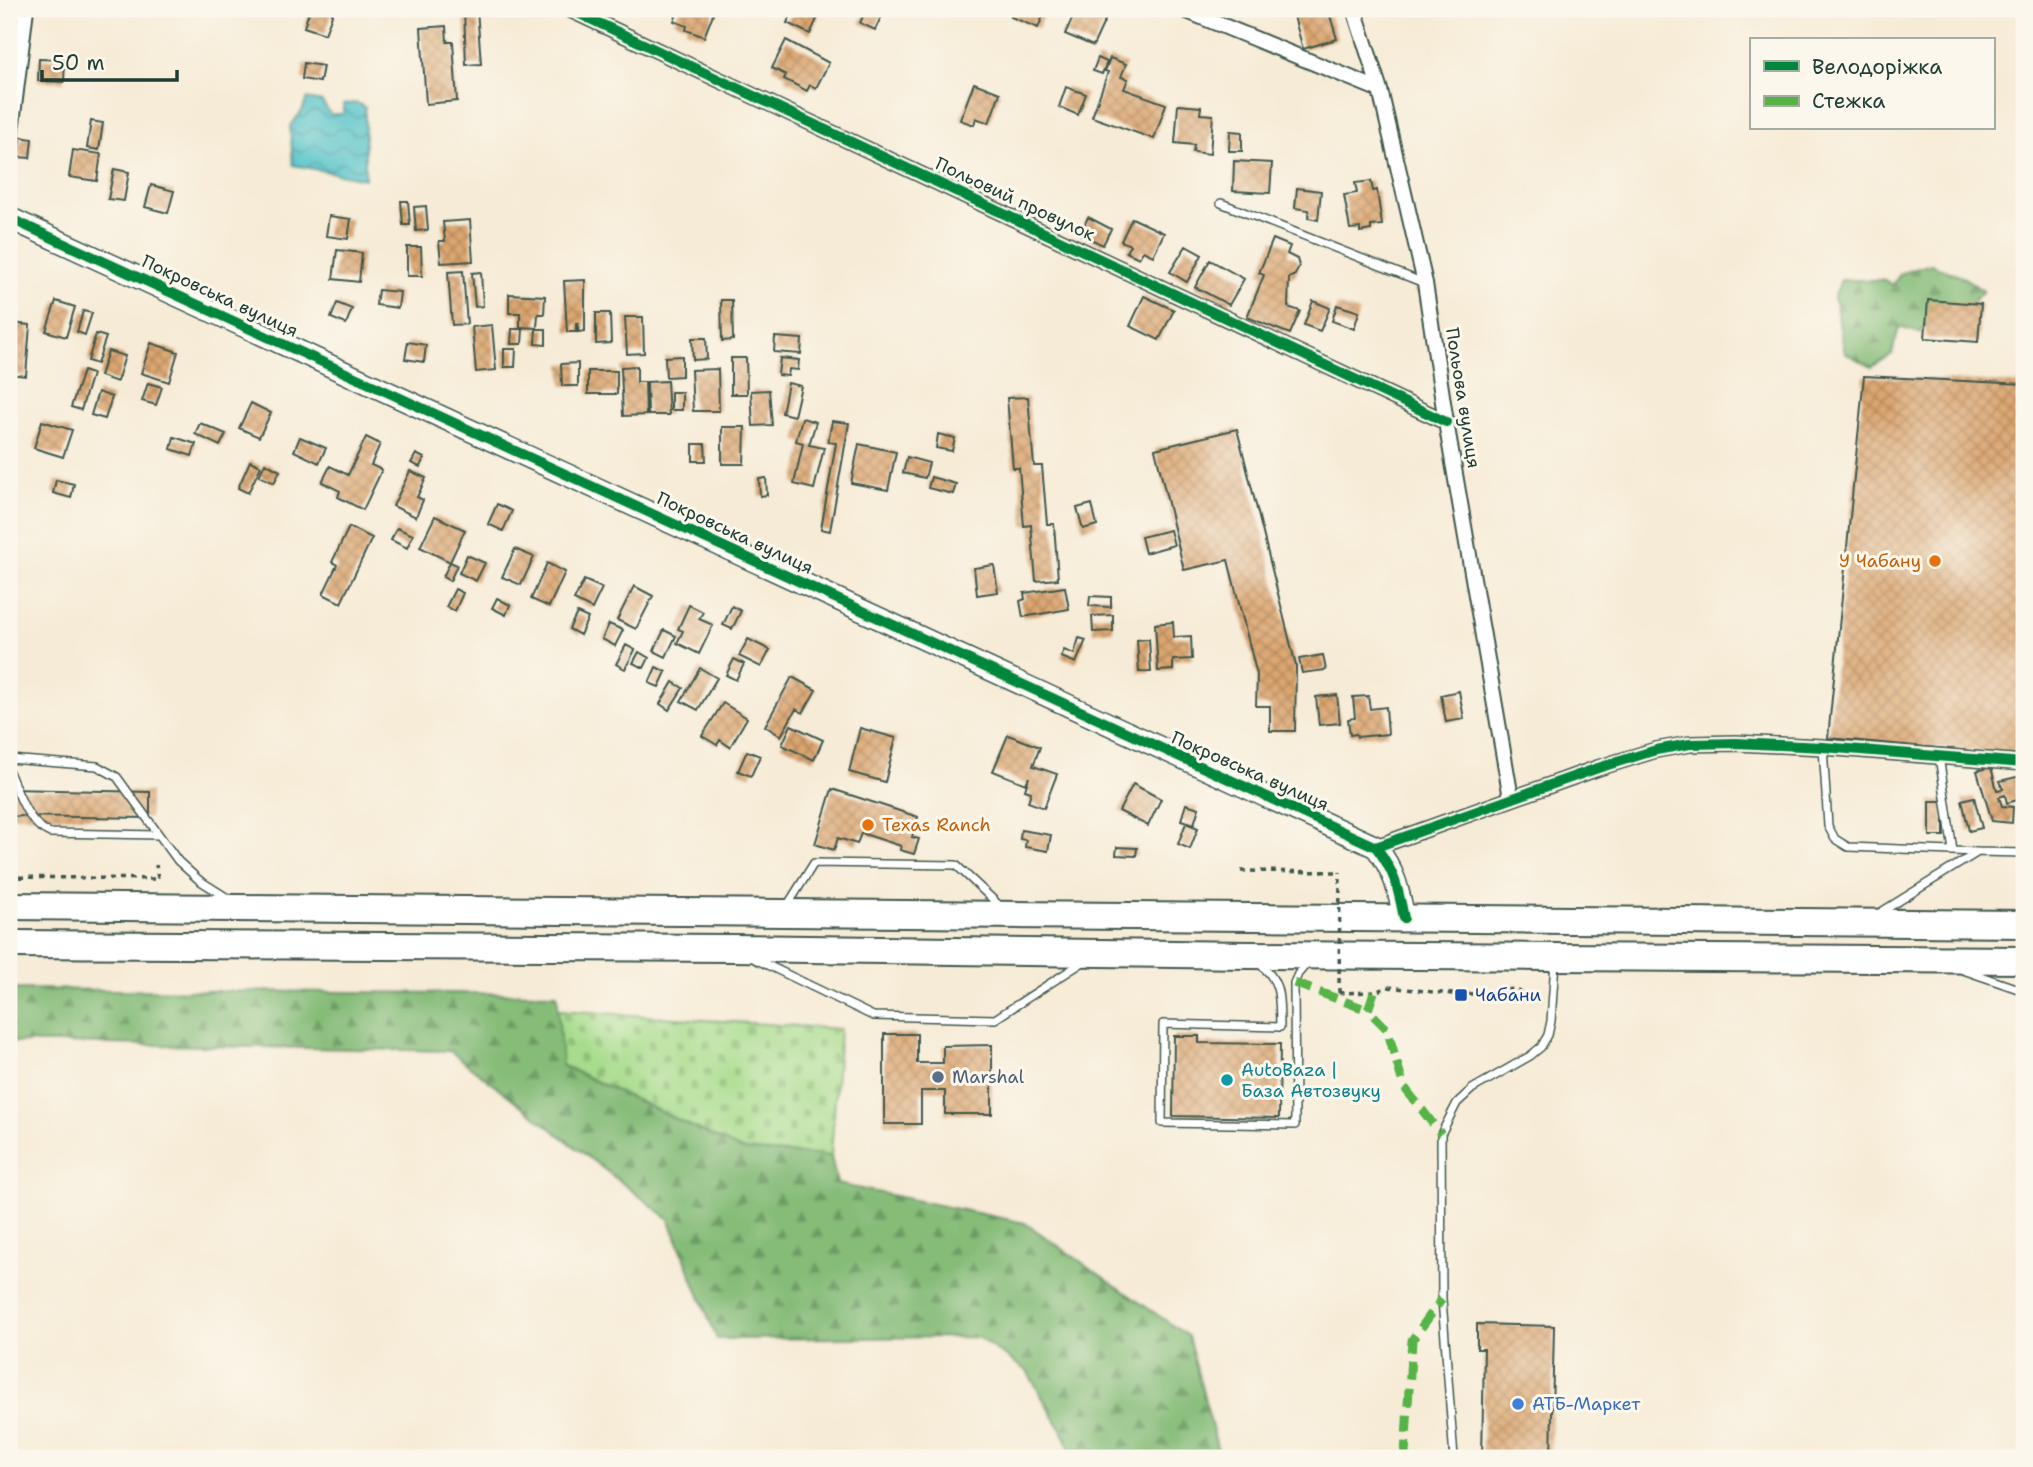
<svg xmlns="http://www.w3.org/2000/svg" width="2033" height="1467" font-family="'Shantell Sans',sans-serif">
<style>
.forest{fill:url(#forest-firs);stroke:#527c56;stroke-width:2}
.cemetery{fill:url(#cemetery-stones);stroke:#638c60;stroke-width:2}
.water{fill:url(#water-waves);stroke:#3a807e;stroke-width:2}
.building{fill:url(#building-cross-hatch)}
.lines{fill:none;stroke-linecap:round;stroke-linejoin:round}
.lane-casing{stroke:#3f574c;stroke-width:10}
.street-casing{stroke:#3f574c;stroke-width:18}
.secondary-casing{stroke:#3f574c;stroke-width:24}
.highway-casing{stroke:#3f574c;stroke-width:30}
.path{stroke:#3f574c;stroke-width:3.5;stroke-dasharray:5 5;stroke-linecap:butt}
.lane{stroke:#fff;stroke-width:7}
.street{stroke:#fff;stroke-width:14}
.secondary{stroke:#fff;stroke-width:21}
.highway{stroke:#fff;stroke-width:26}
.path-bridge{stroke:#3f574c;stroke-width:3.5;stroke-dasharray:5 5;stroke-linecap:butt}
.quiet{stroke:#55b346;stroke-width:9;stroke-dasharray:18 9;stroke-linecap:butt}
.cycleway-casing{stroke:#fbf7ec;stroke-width:15}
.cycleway{stroke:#00873e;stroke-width:10}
.food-dot{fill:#e8710a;stroke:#fbf7ec;stroke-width:2.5}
.transit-dot{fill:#1a4fb4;stroke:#fbf7ec;stroke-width:2.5}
.service-dot{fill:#5c6f8a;stroke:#fbf7ec;stroke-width:2.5}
.culture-dot{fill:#0f9aa8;stroke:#fbf7ec;stroke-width:2.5}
.shop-dot{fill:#3f7fe0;stroke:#fbf7ec;stroke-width:2.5}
.labels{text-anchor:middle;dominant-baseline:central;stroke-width:6;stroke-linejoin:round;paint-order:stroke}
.street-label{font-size:18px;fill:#1f3d34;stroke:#fbf7ec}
.food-label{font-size:18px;fill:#c56008;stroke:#fbf7ec;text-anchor:end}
.transit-label{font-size:18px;fill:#164399;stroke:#fbf7ec;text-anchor:start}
.culture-label{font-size:18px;fill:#0d838f;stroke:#fbf7ec;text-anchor:start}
.service-label{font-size:18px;fill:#4e5e75;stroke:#fbf7ec;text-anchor:start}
.shop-label{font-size:18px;fill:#366cbe;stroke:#fbf7ec;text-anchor:start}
</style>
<defs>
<pattern id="forest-firs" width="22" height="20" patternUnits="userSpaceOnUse" patternTransform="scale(1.75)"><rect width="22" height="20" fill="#85bc78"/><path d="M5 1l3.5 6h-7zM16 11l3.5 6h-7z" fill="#6c9a63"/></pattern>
<pattern id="cemetery-stones" width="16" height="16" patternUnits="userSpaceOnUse" patternTransform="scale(1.75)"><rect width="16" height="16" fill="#a7dc8c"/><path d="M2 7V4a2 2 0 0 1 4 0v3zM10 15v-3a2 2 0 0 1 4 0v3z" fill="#8fbe79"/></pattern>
<pattern id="water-waves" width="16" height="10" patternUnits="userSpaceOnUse" patternTransform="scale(1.75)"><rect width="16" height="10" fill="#55c3c9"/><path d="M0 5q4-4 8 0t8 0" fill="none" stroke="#46a0a4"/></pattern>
<pattern id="building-cross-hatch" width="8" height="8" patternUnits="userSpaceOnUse" patternTransform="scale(1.75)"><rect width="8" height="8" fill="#dca670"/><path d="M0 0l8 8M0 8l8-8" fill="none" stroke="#b2885d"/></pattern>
</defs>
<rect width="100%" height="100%" fill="#fbf7ec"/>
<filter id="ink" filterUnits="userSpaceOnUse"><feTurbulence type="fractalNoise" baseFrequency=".0143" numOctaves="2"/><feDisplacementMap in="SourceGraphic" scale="14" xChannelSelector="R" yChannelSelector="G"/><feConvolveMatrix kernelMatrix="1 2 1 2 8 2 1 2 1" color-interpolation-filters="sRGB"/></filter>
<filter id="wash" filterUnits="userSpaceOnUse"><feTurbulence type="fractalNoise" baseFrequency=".00686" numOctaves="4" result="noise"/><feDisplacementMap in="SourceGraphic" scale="28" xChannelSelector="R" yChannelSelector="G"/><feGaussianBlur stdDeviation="1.57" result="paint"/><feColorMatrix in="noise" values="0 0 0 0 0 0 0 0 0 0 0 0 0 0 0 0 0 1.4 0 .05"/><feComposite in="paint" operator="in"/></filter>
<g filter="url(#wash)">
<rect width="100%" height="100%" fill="#f6ebd6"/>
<path class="forest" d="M1931,264L1966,279L1983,291L1963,312L1931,315L1920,333L1899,327L1892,354L1872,367L1845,353L1834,297L1841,280H1885L1892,285L1901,273Z
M9,989L557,994L563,1066L742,1150L831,1156L837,1184L1025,1223L1188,1336L1220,1458H1072L1066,1438L1027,1371L977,1337L717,1339L669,1219L450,1051L9,1042Z"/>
<path class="cemetery" d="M558,1010L840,1029L831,1156L742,1150L562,1065Z"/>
<path class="water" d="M307,99L322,102L330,114H343V104L357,103L365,107V179L293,165L290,126L302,111Z"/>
<g id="blocks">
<path class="building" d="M310,9H334L325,34L304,27Z
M464,9H477L481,64L466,65Z
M679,9H715L704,37L686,30L687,26L674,21Z
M793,9H815L813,12L819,15L810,34L787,23Z
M866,9H885L875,30L860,23Z
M1014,9H1046L1038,28L1011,17Z
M1073,9H1110L1093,46L1065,34L1073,17L1069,16Z
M1292,9H1328L1337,39L1303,49Z
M446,26L447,42H453L457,101L426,104L421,28Z
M786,40L829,63L816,88L810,85L807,91L784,79L786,75L772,68Z
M1098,58L1107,62L1102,74L1093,71Z
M1110,58L1126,64L1121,77L1128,79L1124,89L1166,104L1154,139L1092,117L1108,72L1105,71Z
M39,59L65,60L64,82L38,81Z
M304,63L323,66L320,82L302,79Z
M974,83L1000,93L989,123L976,118L974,125L960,120Z
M1066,87L1086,94L1078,115L1059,107Z
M1178,105L1201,107L1200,114L1213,115L1210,154L1193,152L1194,145L1175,143Z
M91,121L103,123L99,150L87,148Z
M1230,131L1242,132V151H1229Z
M21,137L32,139L30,158L18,157Z
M73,150L101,154L97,181L69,177Z
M1234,161L1272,163L1270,193L1233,191Z
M114,169L129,172L124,201L108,199Z
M1371,181L1373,191L1377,190L1382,225L1371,226V230L1360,232V228L1350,229L1344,195L1357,193L1355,183Z
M151,185L174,191L168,213L145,207Z
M1297,188L1321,191L1318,220L1308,218L1309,210L1295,208Z
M401,201H408L410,225H403Z
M426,206L428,230L416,231L414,207Z
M329,216L351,219L348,239L326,236Z
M1088,217L1111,229L1103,245L1080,234Z
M1132,218L1164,233L1153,256L1143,251L1139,258L1126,252L1130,245L1121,241Z
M470,220L473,261L441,263L439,241H445L443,222Z
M1273,239L1290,246L1287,254L1297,259L1299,266L1295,275L1289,278L1288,307L1300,311L1290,334L1247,317L1264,275L1259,273Z
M1186,246L1202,255L1187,282L1170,272Z
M407,247H421L422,276H407Z
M337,250L362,253L359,282L333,279Z
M1210,260L1244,279L1229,305L1195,287Z
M463,271L467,324L452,325L448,272Z
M481,272L483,306L475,307L472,273Z
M585,280V331L578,332V324H576V332H567L564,281Z
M378,290L400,292L398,308L376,305Z
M509,294L545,296L544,314H538L537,328L520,327V313H509Z
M1144,296L1174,310L1159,340L1130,326Z
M721,300H732L733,340L722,341Z
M1928,300L1981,304L1978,342L1925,338Z
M56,301L75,307L66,337L46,331Z
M1313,301L1330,308L1320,331L1304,325Z
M337,303L352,309L346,324L331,318Z
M1337,305L1359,312L1354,329L1332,321Z
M83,311L92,313L85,335L77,332Z
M596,313H610L611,343L596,344Z
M625,317H643L644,353L627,354Z
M9,323L30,325L26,376L9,374Z
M492,325L496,370L476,372L472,327Z
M512,329H523L522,344H511Z
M536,329H546V345L535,344Z
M96,334L106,337L97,364L88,361Z
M775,337L802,339L801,354L774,352Z
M692,338H706L707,359L693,360Z
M408,342L426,345L424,362L405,359Z
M151,343L178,352L169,382L141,373Z
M504,349H516L515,367H504Z
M108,351L125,356L117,382L100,376Z
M682,356V376L666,377L665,357Z
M731,358H746L747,394H731Z
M780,358L799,360L798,370L789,369L788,376L778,375Z
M578,363V386H562L561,364Z
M637,366V382H645L646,415L623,416L621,367Z
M718,369L719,411H693L691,370Z
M83,371L92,374L81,410L71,407Z
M588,371H617V394H588Z
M1864,376L2024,384V756L1828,738Z
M667,381L669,415H648L647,382Z
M148,383L162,387L156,405L142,401Z
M788,383L801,386L794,416L782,413Z
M769,390L772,425L753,426L751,391Z
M98,392L112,397L105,419L91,415Z
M671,392H682V410H671Z
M1028,397L1034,466H1042L1047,524H1054L1058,579L1036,581L1031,525L1024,526L1019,468H1013L1007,398Z
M251,403L271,413L259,437L239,428Z
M802,418L816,422L809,445L824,448L814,489L794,484L803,443L796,441Z
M42,421L72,430L63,457L34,448Z
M832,421L849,423L830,531L821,529L836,443L828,442Z
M200,423L226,434L220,446L195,434Z
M722,427H745L744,464H722Z
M1237,429L1296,666L1295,731H1270V706H1256L1257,675L1228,560L1184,570L1155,449Z
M938,434L955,438L952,451L936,448Z
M174,437L196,444L192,456L171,449Z
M300,437L326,448L319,463L294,451Z
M366,437L380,444L371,465L382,470L363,510L338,497L340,491L322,482L330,466L348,475Z
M693,444H705L706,461H693Z
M859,444L896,452L888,490L851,483Z
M416,454L424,458L420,467L411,463Z
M907,457L929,463L925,478L903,473Z
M250,461L261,466L248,493L238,488Z
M265,463L280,471L274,483L259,476Z
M410,471L426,478L417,497L423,500L416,517L393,506Z
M931,477L956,484L953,494L928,488Z
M766,478L767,495L760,496L759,479Z
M56,480L74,484L71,498L53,493Z
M497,504L512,511L503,531L488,524Z
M1092,504L1097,525L1083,529L1077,508Z
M435,516L465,530L450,562L420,547Z
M349,527L372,538L341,603L323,594L337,565L332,562Z
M397,528L413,535L407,548L391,540Z
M1170,530L1174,545L1145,553L1141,537Z
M515,549L534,557L521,585L502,577Z
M467,555L485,563L476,581L459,573Z
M450,562L457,565L450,581L443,577Z
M547,563L565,572L549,607L531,599Z
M994,565L998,592L977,595L974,568Z
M584,580L602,588L592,609L574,600Z
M634,586L653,596L636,629L617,620Z
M1065,587L1069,609L1023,617L1020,601L1025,599L1024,593Z
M455,589L463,593L455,611L446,607Z
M1090,596L1111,597V607L1089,606Z
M497,598L510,605L506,615L492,608Z
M689,605L703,612L699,619L713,625L699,654L677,643L683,631L678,629Z
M732,606L741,611L732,629L723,625Z
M577,613L588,618L580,635L569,629Z
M1113,615V631L1093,632L1092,616Z
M1173,622L1174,637L1191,636L1192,659L1173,660V670L1158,671L1155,624Z
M609,624L623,630L615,646L602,639Z
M664,630L676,636L666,657L654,651Z
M1079,638L1086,640L1076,663L1061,657L1064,650L1074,654Z
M748,639L770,650L761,667L739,656Z
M1149,639L1151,672H1139L1137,640Z
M626,645L635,650L625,669L616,664Z
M639,652L649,658L644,668L633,663Z
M1323,655L1326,670L1302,673L1299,659Z
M734,659L744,664L736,680L726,675Z
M656,667L666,672L659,687L649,683Z
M700,668L717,678L698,710L681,701Z
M792,677L816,690L803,713L796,709L781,736L765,726Z
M673,682L683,688L669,710L660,704Z
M1459,691L1464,719L1446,722L1441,695Z
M1337,695L1340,723L1319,725L1316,697Z
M1368,696L1370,709L1386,707L1388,734L1357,737L1356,734L1350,735L1348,719L1355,718L1353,697Z
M723,703L747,718L730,747L720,740L717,745L702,736Z
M791,725L823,740L814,760L782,745Z
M860,728L896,738L885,782L849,772Z
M1008,735L1040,747L1033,766L1057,774L1044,808L1028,802L1031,792L1025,790L1029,777L1026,784L993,771Z
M747,751L760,756L751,776L738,771Z
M1991,767L1997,790L2003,789L2000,781L2021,776L2024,798L2007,803L2005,795L1999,797L2002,806L2013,807L2012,823L1992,821L1977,771Z
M1133,784L1161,799L1148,826L1119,811Z
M9,789L150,792V818L9,816Z
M832,789L918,817L912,837L919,839L914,854L900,850L901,846L861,833L857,844L838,838L834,850L815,844Z
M1974,797L1982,828L1969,831L1962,800Z
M1930,801H1944V836H1930Z
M1186,804L1199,808L1194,824L1181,820Z
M1186,823L1198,828L1190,849L1178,844Z
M1021,830L1051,835L1048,851L1025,847L1026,840L1020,839Z
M1117,847L1137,848L1136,856L1116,855Z
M884,1034H917V1063H943V1046L992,1045V1114H945V1091H921V1124H884Z
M1174,1036H1199V1043L1280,1044L1279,1118L1173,1116Z
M1477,1324L1554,1326L1551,1458H1482L1484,1349H1477Z"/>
</g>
</g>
<g filter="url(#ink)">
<use href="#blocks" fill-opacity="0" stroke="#3f574c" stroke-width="2"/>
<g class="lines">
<defs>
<path id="lane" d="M1221,203L1424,283
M1823,747L1828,826L1835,839L1848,847L1978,852
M1939,756L1953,851
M9,759L97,766L117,777L178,861L199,880L229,899
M9,772C19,794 27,824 50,833L158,835
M787,906L814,863L956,865L1001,907
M1878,914L1978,852L2024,853
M755,959L873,1016L995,1019L1083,962
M1257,962C1283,981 1279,999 1280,1027L1163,1024L1162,1123L1295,1125L1294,983L1298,974L1308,962
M1963,970L2024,991
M1454,1458L1442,1299L1441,1134L1457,1103L1472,1089L1530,1056L1541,1047L1548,1035L1551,1021L1555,962"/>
<path id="street" d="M569,9L1446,422
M1182,9L1380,90
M1354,9L1380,90L1425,283L1446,422L1511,798
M9,148L26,9
M1376,847L1598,768L1656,750L1690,744L1736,743L1823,747L2024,763"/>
<path id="secondary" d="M9,218L1376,847C1395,872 1398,888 1404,918"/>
<path id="highway" d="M9,906L2024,924
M9,944L732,948L1248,955L2024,960"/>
</defs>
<use href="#lane" class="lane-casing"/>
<use href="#street" class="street-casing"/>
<use href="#secondary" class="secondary-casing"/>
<use href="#highway" class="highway-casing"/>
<path class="path" d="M1241,871L1340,872
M9,877L158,879L156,865
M1339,993L1374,992L1388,987L1461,995L1514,989L1536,999L1539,1006"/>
<use href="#lane" class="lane"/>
<use href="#street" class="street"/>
<use href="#secondary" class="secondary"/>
<use href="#highway" class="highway"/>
<path class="path-bridge" d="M1339,993L1340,872"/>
<path class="quiet" d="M1294,983L1368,1010
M1374,992L1368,1010L1387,1029L1404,1087L1441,1134
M1401,1458L1405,1454L1412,1340L1442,1299"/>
<defs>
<path id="cycleway" d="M569,9L1446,422
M9,218L1376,847C1395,872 1398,888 1404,918
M1376,847L1598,768L1656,750L1690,744L1736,743L1823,747L2024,763"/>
</defs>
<use href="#cycleway" class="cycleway-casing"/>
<use href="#cycleway" class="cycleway"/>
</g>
</g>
<g class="food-dot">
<circle cx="1935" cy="561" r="7"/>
<circle cx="868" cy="825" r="7"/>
</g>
<rect class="transit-dot" x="1454" y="988" width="14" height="14" rx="3.5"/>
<circle class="service-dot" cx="938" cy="1077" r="7"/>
<circle class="culture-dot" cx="1227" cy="1080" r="7"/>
<circle class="shop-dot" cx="1518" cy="1404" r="7"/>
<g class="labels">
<g class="street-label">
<text transform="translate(1015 199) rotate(25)">Польовий провулок</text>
<text transform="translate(220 296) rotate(25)">Покровська вулиця</text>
<text transform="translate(1463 398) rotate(81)">Польова вулиця</text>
<text transform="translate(735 533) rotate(25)">Покровська вулиця</text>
<text transform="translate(1250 771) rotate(24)">Покровська вулиця</text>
</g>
<g class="food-label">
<text x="1921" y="561">У Чабану</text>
<text x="882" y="825" text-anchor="start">Texas Ranch</text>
</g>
<g class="transit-label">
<text x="1475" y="995">Чабани</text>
</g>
<g class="culture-label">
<text x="1241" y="1070">AutoBaza |<tspan x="1241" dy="21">База Автозвуку</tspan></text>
</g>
<g class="service-label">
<text x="952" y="1077">Marshal</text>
</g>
<g class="shop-label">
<text x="1532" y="1404">АТБ-Маркет</text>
</g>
</g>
<rect width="2033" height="1467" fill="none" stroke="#fbf7ec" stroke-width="35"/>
<rect x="1750" y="38" width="245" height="91" fill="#fbf7ec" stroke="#a3ada2" stroke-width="2"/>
<rect x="1764" y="61" width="35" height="10" fill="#00873e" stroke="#a3ada2" stroke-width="2"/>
<text x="1812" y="74" font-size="21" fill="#1f3d34">Велодоріжка</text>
<rect x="1764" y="96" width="35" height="10" fill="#55b346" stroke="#a3ada2" stroke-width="2"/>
<text x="1812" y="108" font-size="21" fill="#1f3d34">Стежка</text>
<path d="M42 70v10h135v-10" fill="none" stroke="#1f3d34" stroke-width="3.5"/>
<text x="52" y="70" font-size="21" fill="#1f3d34" stroke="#fbf7ec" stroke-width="5" paint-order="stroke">50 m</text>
</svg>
